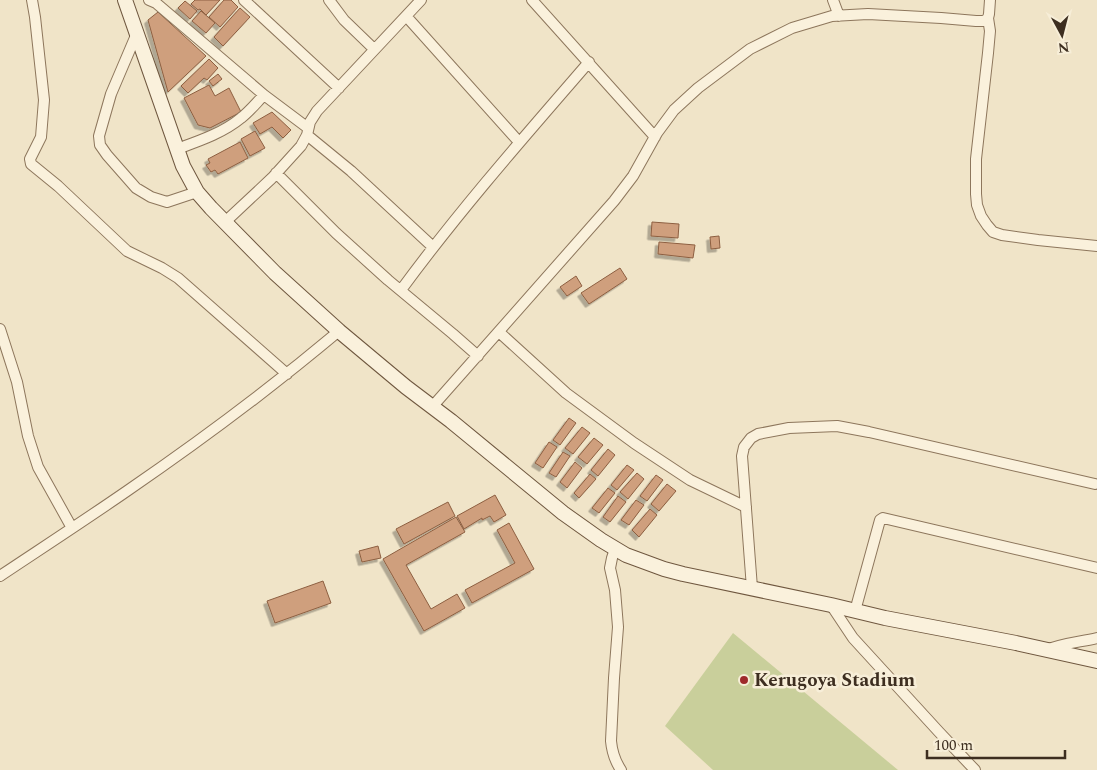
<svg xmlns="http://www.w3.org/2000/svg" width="1097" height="770" font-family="Spectral,serif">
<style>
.green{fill:#c9cf9b}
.building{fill:#cf9f7d;stroke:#8d5f41;filter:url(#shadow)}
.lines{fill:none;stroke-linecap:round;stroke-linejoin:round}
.street-casing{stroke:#8d765c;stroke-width:12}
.secondary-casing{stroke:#6f573f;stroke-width:16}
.street{stroke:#faf1dc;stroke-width:10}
.secondary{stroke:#faf1dc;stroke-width:14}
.poi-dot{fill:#9e2a2b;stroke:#f7eed8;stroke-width:2}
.labels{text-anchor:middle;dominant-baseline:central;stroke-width:5;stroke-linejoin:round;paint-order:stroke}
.poi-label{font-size:19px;font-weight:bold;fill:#3d2e20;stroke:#f7eed8;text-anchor:start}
</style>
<defs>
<filter id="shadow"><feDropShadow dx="-3.5" dy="3.5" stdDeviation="0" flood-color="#0004"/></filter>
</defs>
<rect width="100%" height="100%" fill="#f0e4c8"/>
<path class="green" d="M733,633L898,770H713L665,726Z"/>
<path class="building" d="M195,0H220L206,15L200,9L198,10L191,4Z
M224,0H231L238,7L220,27L209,17Z
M185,1L197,11L190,19L178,8Z
M240,8L250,17L223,46L214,37Z
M201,11L215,23L206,33L192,21Z
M158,12L206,56L168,92L148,20Z
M209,59L218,68L207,80L204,78L188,93L181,86Z
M218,74L222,79L213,86L209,81Z
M209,85L215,96L229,88L241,112L210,128L198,125L184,98Z
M272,112L291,130L283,138L272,127L260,134L253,123Z
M255,131L265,148L250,156L241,139Z
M240,142L248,158L218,174L215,170L211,172L206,165L210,163L208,159Z
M652,222L679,224L678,238L651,236Z
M719,236L720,248L711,249L710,237Z
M659,242L695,245L693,258L658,254Z
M620,268L627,279L589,304L581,293Z
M576,276L582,286L567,296L560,287Z
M569,418L576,423L560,445L553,440Z
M582,427L590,433L573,454L565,448Z
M594,438L603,445L587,464L578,457Z
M549,442L557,447L543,468L535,463Z
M608,449L615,455L598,476L591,470Z
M563,452L570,456L556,477L549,473Z
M575,462L582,468L567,488L560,482Z
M627,465L634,470L617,490L611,485Z
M637,473L644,479L628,499L620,492Z
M590,474L596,479L579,498L574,493Z
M656,475L663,480L647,501L640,496Z
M667,484L676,491L659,511L651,504Z
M608,488L615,493L599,513L592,508Z
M495,495L506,515L494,522L490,516L482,520V518L464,529L457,516Z
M618,496L626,502L610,522L603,517Z
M636,500L644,505L629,525L621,520Z
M448,502L455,516L404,544L396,529Z
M650,509L657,515L639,537L632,530Z
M456,517L465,532L406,565L431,609L457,594L465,608L424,631L383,559Z
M509,523L534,569L472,603L465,590L515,563L497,530Z
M378,546L381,558L362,562L359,551Z
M323,581L331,603L275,623L267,601Z"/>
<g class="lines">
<defs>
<path id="street" d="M32,0L35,17L44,100L41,137L30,159L31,164L58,186L127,251L162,268L178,278L287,374
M149,0L156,3L264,95L308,128
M244,0L339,88
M329,0L344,20L374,49
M532,0L655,137
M833,0L839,16
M990,0L989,14L988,18L990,31L988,53L976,159V194L977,205L981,216L987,225L993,232L1002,235L1038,240L1097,246
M406,16L519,142
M137,33L111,94L99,136L100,145L107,155L136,188L151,197L167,202L197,192
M307,135L351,171L433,247
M177,149C199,141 223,133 241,118C250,111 257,102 264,95
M276,173L336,233L388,280L453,334L478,356
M225,222L272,178L301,146L307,135L310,122L317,111L421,0
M401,290C459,211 524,137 589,62
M0,329L17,382L28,436L38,467L72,528
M499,332L566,393L634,443L690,480L746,507
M432,407L614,201L633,176L657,133L674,110L698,88L750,49L792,28L832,16L868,14L941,18L976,21H984L988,18
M615,549L612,558L610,568L615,590L618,627L614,678L611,741C612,752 615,761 621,770
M0,576C42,548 85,520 127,491C200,441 271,388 339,331
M752,588L742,456L744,447L751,438L758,434L789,428L837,426L869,432L1095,484
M831,605L853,638L939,732L975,770
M855,611L880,520L883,518L1097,568
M1046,650C1063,643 1080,642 1097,638"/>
<path id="secondary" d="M125,0L183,166L197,192L211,208L275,273L339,331L406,387L451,421L563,513L601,540L626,555L664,569L683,574L831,605L885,618L1016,643L1097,661"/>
</defs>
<use href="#street" class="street-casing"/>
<use href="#secondary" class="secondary-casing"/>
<use href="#street" class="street"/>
<use href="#secondary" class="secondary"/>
</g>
<circle class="poi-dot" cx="744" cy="680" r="5"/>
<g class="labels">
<g class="poi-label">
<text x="754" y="680">Kerugoya Stadium</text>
</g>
</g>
<g transform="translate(1062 35) rotate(173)" stroke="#f7eed8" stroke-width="4" paint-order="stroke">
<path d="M0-4L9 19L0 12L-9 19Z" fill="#3d2e20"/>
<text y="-8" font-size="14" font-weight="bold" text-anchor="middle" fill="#3d2e20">N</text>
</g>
<path d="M927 750v8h138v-8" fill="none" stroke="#3d2e20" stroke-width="2.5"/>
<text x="934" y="750" font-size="15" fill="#3d2e20" stroke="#f7eed8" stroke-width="4" paint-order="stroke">100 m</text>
</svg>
